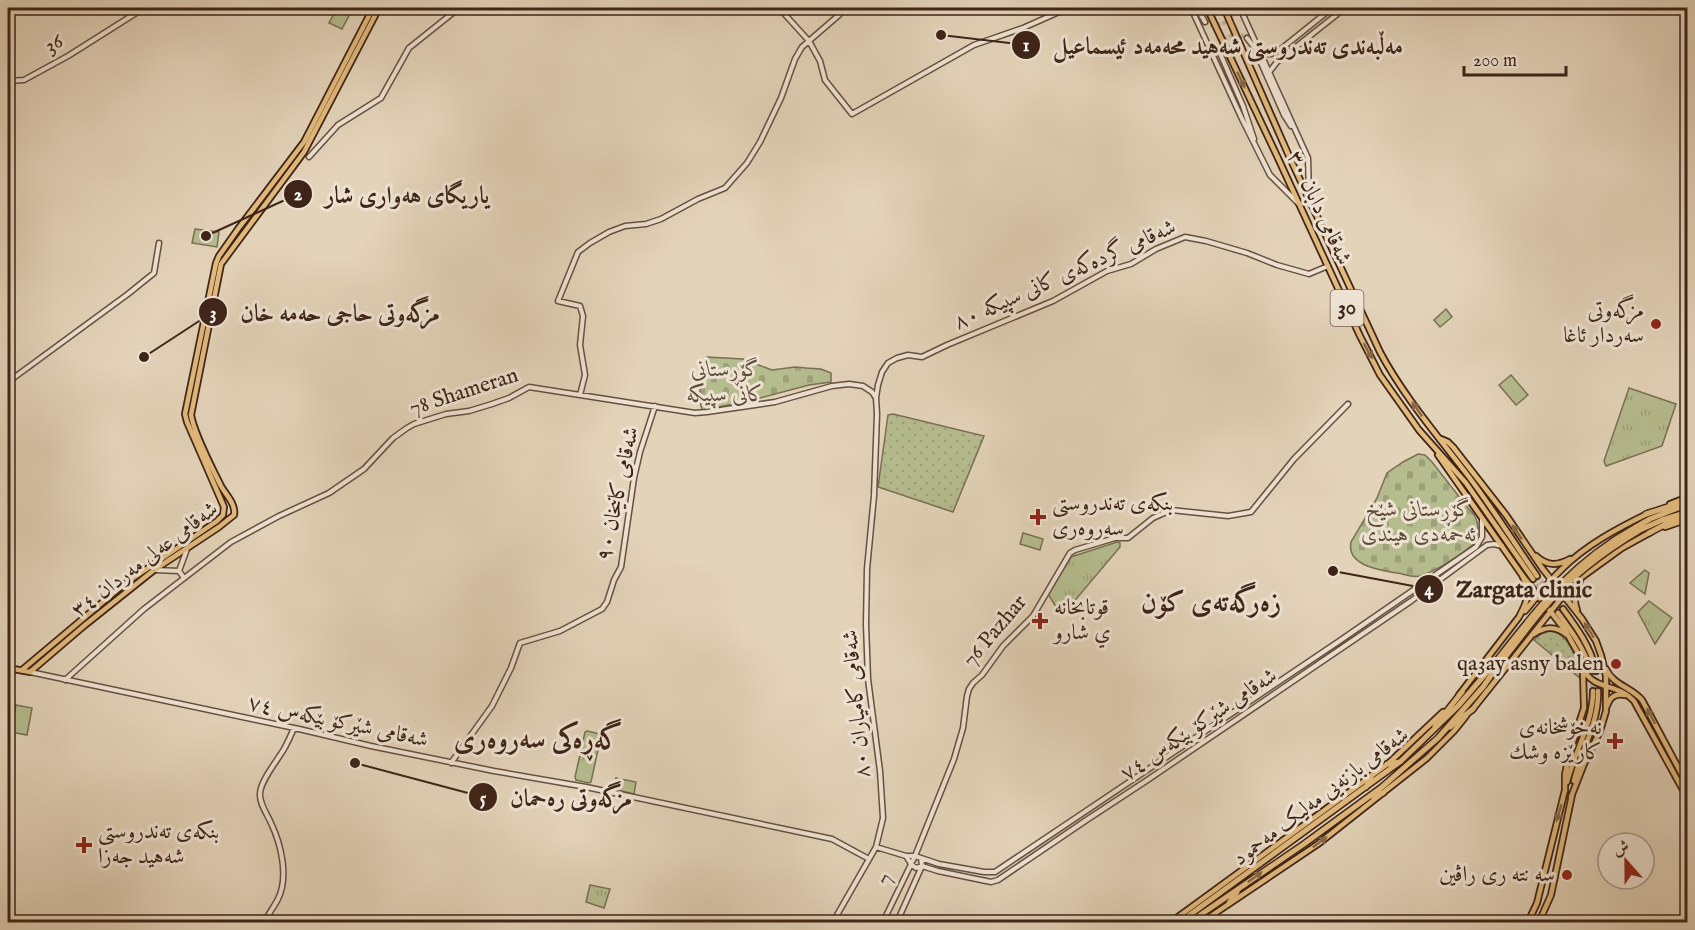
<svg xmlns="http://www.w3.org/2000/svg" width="1695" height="930" font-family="'IM FELL English',Amiri,serif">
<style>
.grass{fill:url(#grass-dots);stroke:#7a7053;stroke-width:1.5}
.cemetery{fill:url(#cemetery-stones);stroke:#7a7053;stroke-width:1.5}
.park{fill:url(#park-tufts);stroke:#7a7053;stroke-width:1.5}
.pitch{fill:#b5bc8e;stroke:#7a7053;stroke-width:1.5}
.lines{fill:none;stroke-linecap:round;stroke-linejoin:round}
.minor-tunnel{stroke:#c2b099;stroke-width:4;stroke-dasharray:4 2;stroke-linecap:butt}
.major-tunnel{stroke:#c2b099;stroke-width:4.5;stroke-dasharray:4.5 2;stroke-linecap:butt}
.minor-casing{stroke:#675040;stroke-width:7}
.major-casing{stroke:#3e2418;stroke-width:8}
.highway-casing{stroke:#3e2418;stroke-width:8}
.minor{stroke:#ede2d2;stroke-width:4}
.major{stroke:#e2ba7c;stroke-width:4.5}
.highway{stroke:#e2ba7c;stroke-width:5}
.highway-bridge-casing{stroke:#3e2418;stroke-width:8;stroke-linecap:butt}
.highway-bridge{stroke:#e2ba7c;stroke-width:5}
.oneway{fill:#886845}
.poi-dot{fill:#8f2418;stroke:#ede2d2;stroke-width:2}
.labels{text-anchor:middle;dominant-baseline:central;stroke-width:6;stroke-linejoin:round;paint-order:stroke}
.shield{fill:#ede2d2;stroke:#725d50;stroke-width:1.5}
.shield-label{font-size:21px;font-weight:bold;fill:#3e2418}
.street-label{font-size:22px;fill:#3e2418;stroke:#ede2d2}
.poi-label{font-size:22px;fill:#3e2418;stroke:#ede2d2;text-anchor:end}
.park-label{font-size:22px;font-style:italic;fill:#5c4a36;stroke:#ede2d2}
.district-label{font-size:28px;font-weight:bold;fill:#3e2418;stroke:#ede2d2}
.leader{fill:none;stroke:#3e2418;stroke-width:2}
.callout-dot{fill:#3e2418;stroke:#ede2d2;stroke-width:2}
.mark-label{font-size:18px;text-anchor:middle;font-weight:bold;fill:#fff}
.callout-label{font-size:24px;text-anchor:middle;font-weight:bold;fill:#3e2418;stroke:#ede2d2;stroke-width:6;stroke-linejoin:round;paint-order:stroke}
</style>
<defs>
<pattern id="grass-dots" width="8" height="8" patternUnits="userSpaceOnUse" patternTransform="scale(1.5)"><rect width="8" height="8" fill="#b5bc8e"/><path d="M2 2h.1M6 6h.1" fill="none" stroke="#9da17a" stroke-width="1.8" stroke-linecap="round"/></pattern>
<pattern id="cemetery-stones" width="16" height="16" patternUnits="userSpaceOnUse" patternTransform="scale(1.5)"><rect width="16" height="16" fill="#b5bc8e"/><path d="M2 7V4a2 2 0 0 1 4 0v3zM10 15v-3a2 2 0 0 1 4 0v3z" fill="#9da17a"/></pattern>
<pattern id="park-tufts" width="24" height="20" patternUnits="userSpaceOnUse" patternTransform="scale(1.5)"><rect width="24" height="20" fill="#b5bc8e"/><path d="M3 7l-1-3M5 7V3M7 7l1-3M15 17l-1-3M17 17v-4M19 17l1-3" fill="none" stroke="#9da17a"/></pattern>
</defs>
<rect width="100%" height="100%" fill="#e3d3b9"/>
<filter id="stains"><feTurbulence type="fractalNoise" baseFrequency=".00333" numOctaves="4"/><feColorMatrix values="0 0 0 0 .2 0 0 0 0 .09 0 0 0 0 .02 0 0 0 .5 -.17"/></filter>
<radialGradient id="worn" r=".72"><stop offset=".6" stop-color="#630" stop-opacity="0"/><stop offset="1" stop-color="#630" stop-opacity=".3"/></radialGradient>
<path class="grass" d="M893,414L984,436L953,512L878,487L888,415Z
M1549,631C1570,632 1578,662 1581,679L1534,640L1541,634Z"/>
<path class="cemetery" d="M707,357L743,359L772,370L795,367L806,368L821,369L831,373V382L809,385L745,402L702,410C696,392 704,374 707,357Z
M1418,454L1425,455L1432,462L1468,508C1479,518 1479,527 1477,541C1464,553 1437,571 1420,576C1413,578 1404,574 1397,573C1380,570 1346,566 1351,542L1377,498L1387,473L1403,462Z"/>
<path class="park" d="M1629,388L1676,404L1662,446L1606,466L1604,461Z
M1117,542L1120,543V547L1072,604L1058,610L1048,594L1071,557Z
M1645,570L1649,573L1645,594L1630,583Z
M1649,601L1672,618L1655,644L1638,612Z
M587,731L600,734L601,736L591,782L589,783L576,780L575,777L585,732Z
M590,885L610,889L604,908L586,902Z"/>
<path class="pitch" d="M337,8H353L342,29L329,23Z
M195,229L219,232L217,247L192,243Z
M1446,309L1452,317L1440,327L1434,320Z
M1511,375L1528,395L1516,405L1499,385Z
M1023,533L1043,539L1040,550L1020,544Z
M16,705L32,708L27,735L11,732Z
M616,778L636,782L634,794L614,789Z"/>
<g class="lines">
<path class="minor-tunnel" d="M1205,22L1211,25C1222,25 1232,22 1234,10
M1219,51C1221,38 1235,30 1247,38"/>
<path class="major-tunnel" d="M1537,576L1563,609
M1533,579L1558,613
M1591,671L1593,691
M1596,671L1598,691"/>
<defs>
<path id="minor" d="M779,8L809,41L820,61L825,80L852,114L974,45L1023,28L1068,8
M1191,8L1242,119L1270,175L1298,203
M1197,8L1205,22
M1234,8V10
M1240,8L1308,158L1309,197
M1247,38L1254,47L1284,115L1291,126
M1219,51L1243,106L1254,139
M1262,54H1271L1281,49L1332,8
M1270,71L1277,62L1345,8
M8,81L24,80L68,56L144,8
M309,157L338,125L381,98L409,48L459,8
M8,382L128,294L154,273L159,243
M580,395L585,375L580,345L583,316L580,306L558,301L578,252L590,243L609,232L625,226L646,224L661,219L698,199L725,188L747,163L760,142L781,98L795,59L802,47L839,15L846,8
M155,570L179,571L184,578
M179,571L187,549
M30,672L299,729L371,746L494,771L586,787L832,839L869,859
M65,680L144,609L231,542L279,516L329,493L364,469L393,438L407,428L414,424L446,414L469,411L492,404L509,398L529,387L695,413L707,412L775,402L832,386L849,384L863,386L872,392L876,398
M451,763L492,706L511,668L520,643L560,631L602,609L607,602L614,580L621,567L634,478L640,452L655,406
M876,847L906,856H915L939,864L984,872H995L1338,642L1476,547L1482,537V519
M906,856L911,864L916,868L922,866L938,871L991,882L998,880L1088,819L1146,781L1411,601L1487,545L1494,544L1502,546
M265,922C268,914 274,907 278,899C289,877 281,844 271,823C267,814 259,803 260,793C261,780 277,761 284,749C288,742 291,735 294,728
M833,922L876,847L883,818L880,771L868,679L866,624L867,569L874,496L877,414L876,398L878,385L882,372L888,363L897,358L908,355L922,357L947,345L1053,301L1107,271L1131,264L1156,249L1185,237L1206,241L1247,253L1277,265L1309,274L1328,266
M883,922L915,856L954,759L963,728L967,696L969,689L973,683L982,675L1003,646L1033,616L1070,553L1075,550L1115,538H1128L1153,518L1171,510L1228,516L1251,512L1294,459L1348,404
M897,922L922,866L921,858"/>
<path id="major" d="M1207,8L1277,156L1360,336L1380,375L1419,430L1466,483L1533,579
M1224,8L1289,156L1380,352C1404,397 1438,436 1469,477C1493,509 1514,543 1537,576
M1441,439L1448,442L1453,447L1506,515L1542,568L1582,619L1596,641L1601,655L1606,676V711L1600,731L1584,764L1571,797
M1438,455L1522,575L1565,630L1579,655L1583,671L1584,708L1569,754L1565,775V791
M1670,504L1688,497
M1665,527L1688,519
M1536,556C1547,566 1557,566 1570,559
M1563,609C1577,628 1591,647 1596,671
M1577,610C1573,599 1575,592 1580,581
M1525,611C1537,597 1548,582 1562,569C1586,545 1618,528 1649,513
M1558,613C1572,632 1584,648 1591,671
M1534,634C1546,626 1556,626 1567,635
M8,668L30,672L85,625L154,570L219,527L234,515C236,504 226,495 221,486C212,468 194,433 191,415L221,264L304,152L379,8
M1606,669C1613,685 1631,687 1642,700L1688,786
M22,670L123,585L217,521L223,515L224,507L187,422L185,414L216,263L219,256L238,229L304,142L373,8
M1584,670C1592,686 1608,685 1622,692C1627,694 1631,698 1634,701L1688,799
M1459,695L1519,617C1528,600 1531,593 1522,575
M1607,706C1610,697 1615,693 1625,695
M1472,710L1563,596L1582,577L1622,548L1651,532
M1574,781C1581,750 1599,723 1598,691
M1567,782C1575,751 1593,723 1593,691
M1171,922L1389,763L1443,712
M1202,922L1318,844L1427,758L1454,731L1466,716
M1528,922L1537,903L1565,790
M1539,922L1551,895L1572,795"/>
<path id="highway" d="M1646,514L1683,502
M1636,527L1650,519L1688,504
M1640,530L1662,520L1688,512
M1649,533L1679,517
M1435,726L1462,692
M1450,727L1473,709
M1387,764L1400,762
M1366,787L1372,775
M1372,796L1383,793
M1229,903L1237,892
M1180,922L1401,761L1458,706L1494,664
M1190,922L1304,844L1382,787L1438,738L1483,687L1497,667"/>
</defs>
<use href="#minor" class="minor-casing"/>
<use href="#major" class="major-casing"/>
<use href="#highway" class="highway-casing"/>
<use href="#minor" class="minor"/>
<use href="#major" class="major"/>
<use href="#highway" class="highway"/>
<defs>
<path id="highway-bridge" d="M1494,664C1538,608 1571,563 1636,527
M1497,667C1513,648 1527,628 1543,609C1571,576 1603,552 1640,530"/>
</defs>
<use href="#highway-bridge" class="highway-bridge-casing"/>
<use href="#highway-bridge" class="highway-bridge"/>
</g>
<defs><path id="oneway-solid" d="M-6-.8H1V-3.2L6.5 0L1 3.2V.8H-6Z" transform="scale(1.5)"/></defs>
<g class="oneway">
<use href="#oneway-solid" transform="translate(1241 80) rotate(65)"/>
<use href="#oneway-solid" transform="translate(1368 351) rotate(61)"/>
<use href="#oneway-solid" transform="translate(1417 409) rotate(-125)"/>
<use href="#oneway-solid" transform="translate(1517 532) rotate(-124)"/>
<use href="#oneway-solid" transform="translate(1589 630) rotate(-122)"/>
<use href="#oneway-solid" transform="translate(1651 716) rotate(-118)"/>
<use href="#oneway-solid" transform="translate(1559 813) rotate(106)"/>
<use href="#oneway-solid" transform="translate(1320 842) rotate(-37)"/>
<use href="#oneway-solid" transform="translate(1255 877) rotate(-36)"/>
</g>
<g class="poi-dot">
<circle cx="1656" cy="324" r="6"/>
<path d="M1035 508h6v6h6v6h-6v6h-6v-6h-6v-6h6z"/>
<path d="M1037 612h6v6h6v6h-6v6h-6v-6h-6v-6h6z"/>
<circle cx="1616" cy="664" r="6"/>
<path d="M1612 732h6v6h6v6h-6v6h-6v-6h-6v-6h6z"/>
<path d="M81 836h6v6h6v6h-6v6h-6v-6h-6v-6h6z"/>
<circle cx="1567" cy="875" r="6"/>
</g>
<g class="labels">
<rect class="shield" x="1330.5" y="290" width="33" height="36" rx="4.5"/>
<g class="shield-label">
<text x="1347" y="308">30</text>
</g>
<g class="street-label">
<text transform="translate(54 44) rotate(-30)">36</text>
<text transform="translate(1319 208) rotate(65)">شەقامی دابان ٣٠</text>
<text transform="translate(1065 275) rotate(-24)">شەقامی گردەکەی کانی سپیکە ٨٠</text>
<text transform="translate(464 392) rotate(-18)">78 Shameran</text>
<text transform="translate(618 494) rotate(-78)">شەقامی کانیخان ٩٠</text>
<text transform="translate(145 560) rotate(-37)">شەقامی عەلی مەردان ٣٤</text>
<text transform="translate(995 631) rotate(-50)">76 Pazhar</text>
<text transform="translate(857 704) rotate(-95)">شەقامی کامیاران ٨٠</text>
<text transform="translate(338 722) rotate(12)">شەقامی شێرکۆ بێکەس ٧٤</text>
<text transform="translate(1199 725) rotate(-34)">شەقامی شێرکۆ بێکەس ٧٤</text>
<text transform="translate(1321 797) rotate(-37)">شەقامی بازنەیی مەلیک مەحمود</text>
<text transform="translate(885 879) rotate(-65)">7</text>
</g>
<g class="poi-label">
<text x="1644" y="311">مزگەوتی<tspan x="1644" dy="25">سەردار ئاغا</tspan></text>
<text x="1052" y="504" text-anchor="start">بنکەی تەندروستی<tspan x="1052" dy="25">سەروەری</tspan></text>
<text x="1054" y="608" text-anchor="start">قوتابخانه<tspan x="1054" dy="25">ي شارو</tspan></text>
<text x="1604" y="664">qa3ay asny balen</text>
<text x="1602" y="728">نەخۆشخانەی<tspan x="1602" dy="25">کارێزە وشك</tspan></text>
<text x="98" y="832" text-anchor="start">بنکەی تەندروستی<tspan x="98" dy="25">شەهید جەزا</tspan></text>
<text x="1555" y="875">سه نته رى راڤين</text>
</g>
<g class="park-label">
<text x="726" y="370">گۆڕستانی<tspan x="726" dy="25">کانی سپیکە</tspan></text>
<text x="1419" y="510">گۆڕستانی شێخ<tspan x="1419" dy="25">ئەحمەدی هیندی</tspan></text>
</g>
<g class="district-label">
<text x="1211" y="603">زەرگەتەی کۆن</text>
<text x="538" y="740">گەڕەکی سەروەری</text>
</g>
</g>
<path class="leader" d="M941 35L1026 45M206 236L298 194M144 357L213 312M1333 571L1429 589M355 763L483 797"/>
<g class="callout-dot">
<circle cx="941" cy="35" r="6"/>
<circle cx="206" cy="236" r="6"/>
<circle cx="144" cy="357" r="6"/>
<circle cx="1333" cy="571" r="6"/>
<circle cx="355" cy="763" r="6"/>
<circle cx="1026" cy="45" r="15"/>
<circle cx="298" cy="194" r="15"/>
<circle cx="213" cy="312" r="15"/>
<circle cx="1429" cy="589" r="15"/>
<circle cx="483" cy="797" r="15"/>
</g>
<g class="mark-label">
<text x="1026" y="51">1</text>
<text x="298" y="200">2</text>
<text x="213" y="319">3</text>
<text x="1429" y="595">4</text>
<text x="483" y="804">5</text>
</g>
<g class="callout-label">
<text x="1228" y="54">مەڵبەندی تەندروستی شەهید محەمەد ئیسماعیل</text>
<text x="407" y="203">یاریگای هەواری شار</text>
<text x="340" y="321">مزگەوتی حاجی حەمە خان</text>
<text x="1524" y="597">Zargata clinic</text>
<text x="571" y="806">مزگەوتی رەحمان</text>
</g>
<rect width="1695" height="930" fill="none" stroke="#e3d3b9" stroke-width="30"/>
<rect x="9" y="9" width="1677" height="912" fill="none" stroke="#3e2418" stroke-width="3"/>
<rect x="15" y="15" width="1665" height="900" fill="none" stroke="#3e2418" stroke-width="1.5"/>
<g transform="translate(1626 861) rotate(339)"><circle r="28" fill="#ede2d2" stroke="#a79688" stroke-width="1.5"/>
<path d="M0-4.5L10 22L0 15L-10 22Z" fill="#8f2418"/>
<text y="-9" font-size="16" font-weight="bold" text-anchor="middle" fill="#3e2418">ش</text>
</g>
<path d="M1464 66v9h102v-9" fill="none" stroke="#3e2418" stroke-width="3"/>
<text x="1473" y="66" font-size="18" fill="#3e2418" stroke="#ede2d2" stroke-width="4.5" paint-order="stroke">200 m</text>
<rect width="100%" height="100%" filter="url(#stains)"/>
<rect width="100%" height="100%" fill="url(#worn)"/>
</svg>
